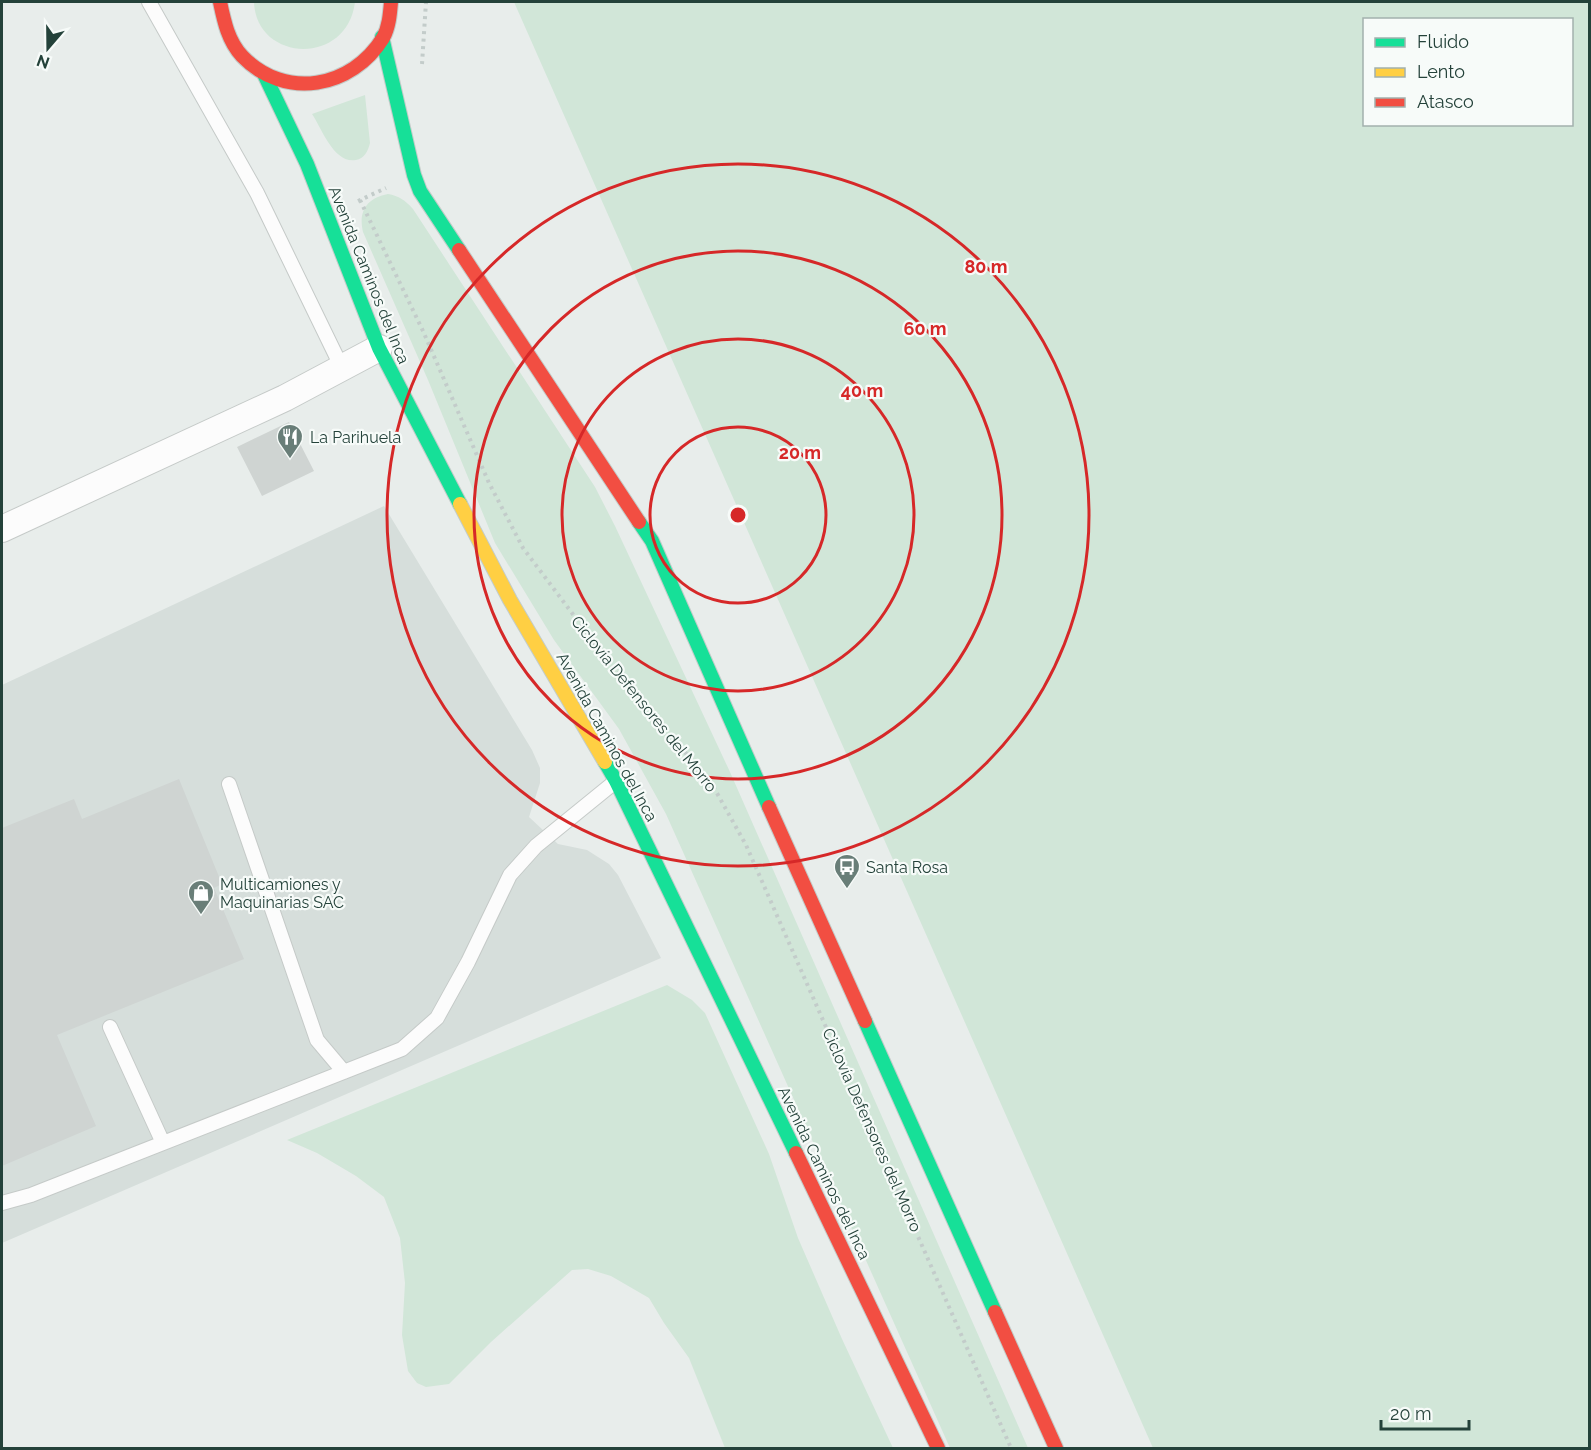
<svg xmlns="http://www.w3.org/2000/svg" width="1591" height="1450" font-family="Raleway,sans-serif">
<style>
.built{fill:#d6dedb}
.green{fill:#d1e6d8;fill-rule:evenodd}
.building{fill:#cfd4d2}
.lines{fill:none;stroke-linecap:round;stroke-linejoin:round}
.lane-casing{stroke:#c5cac8;stroke-width:16}
.street-casing{stroke:#c5cac8;stroke-width:28}
.fast-casing{stroke:#c3ccc9;stroke-width:16}
.slow-casing{stroke:#c3ccc9;stroke-width:16}
.jam-casing{stroke:#c3ccc9;stroke-width:16}
.path{stroke:#c3ccca;stroke-width:4;stroke-dasharray:3 4.5;stroke-linecap:butt}
.lane{stroke:#fcfcfc;stroke-width:14}
.street{stroke:#fcfcfc;stroke-width:26}
.fast{stroke:#16e098;stroke-width:14}
.slow{stroke:#ffcf43;stroke-width:14}
.jam{stroke:#f24e42;stroke-width:14}
.ring{fill:none;stroke:#d62828;stroke-width:3}
.labels{text-anchor:middle;dominant-baseline:central;stroke-width:4.5;stroke-linejoin:round;paint-order:stroke}
.street-label{font-size:16px;fill:#24423a;stroke:#f7fbf9}
.poi-label{font-size:16px;fill:#24423a;stroke:#f7fbf9;text-anchor:start}
.centre{fill:#d62828;stroke:#f7fbf9;stroke-width:3}
.ring-label{font-size:18px;text-anchor:middle;font-weight:bold;fill:#d62828;stroke:#f7fbf9;stroke-width:4.5;stroke-linejoin:round;paint-order:stroke}
</style>
<rect width="100%" height="100%" fill="#e8edeb"/>
<path class="built" d="M384,506L532,750L540,768V783L529,817L558,844L587,850L609,864L618,875L661,958L2,1243V685Z"/>
<path class="green" d="M254,2H355C347,67 256,62 254,2Z
M514,2H1589V1448H1153ZM1364,20H1572V124H1364Z
M365,95L370,143C368,151 364,159 356,160C334,164 322,129 312,114Z
M388,194C399,196 405,200 413,209L595,487L615,526L730,772L1028,1448H950L666,814L619,729L554,640L495,543L428,380L363,232C358,211 367,198 388,194Z
M667,985L692,1000L705,1013L769,1154L798,1238L842,1339L893,1448H725L689,1358L664,1323L649,1298L611,1276L588,1269L572,1270L491,1342L449,1384L426,1387L417,1383L408,1371L402,1335L405,1283L400,1238L384,1197L356,1176L317,1153L287,1140Z"/>
<path class="building" d="M289,422L314,471L262,496L237,447Z
M179,779L222,884L214,888L244,959L57,1035L96,1126L2,1166V828L74,799L82,819Z"/>
<g class="lines">
<defs>
<path id="lane" d="M149,2L257,193L342,368
M229,784L317,1040L344,1072
M110,1027L163,1143
M2,1203L31,1195L402,1049L437,1018L468,962L510,875L536,846L616,781"/>
<path id="street" d="M2,529L285,398L379,348"/>
<path id="fast" d="M382,37L414,175L420,191L459,250
M264,74L307,164L379,348L460,504
M639,522L652,541L769,807
M605,762L616,781L796,1153
M865,1021L995,1312"/>
<path id="slow" d="M460,504L510,600L605,762"/>
<path id="jam" d="M220,2C224,21 228,41 242,56C285,101 352,88 383,38C389,27 390,14 391,2
M459,250L639,522
M769,807L865,1021
M796,1153L938,1448
M995,1312L1056,1448"/>
</defs>
<use href="#lane" class="lane-casing"/>
<use href="#street" class="street-casing"/>
<use href="#fast" class="fast-casing"/>
<use href="#slow" class="slow-casing"/>
<use href="#jam" class="jam-casing"/>
<path class="path" d="M422,64L426,2
M360,200L423,331L489,483L523,548L624,682L669,733L713,786L746,845L1011,1448
M358,201L386,188"/>
<use href="#lane" class="lane"/>
<use href="#street" class="street"/>
<use href="#fast" class="fast"/>
<use href="#slow" class="slow"/>
<use href="#jam" class="jam"/>
</g>
<g class="ring">
<circle cx="738" cy="515" r="88"/>
<circle cx="738" cy="515" r="176"/>
<circle cx="738" cy="515" r="264"/>
<circle cx="738" cy="515" r="351"/>
</g>
<defs>
<symbol id="restaurant-pin" viewBox="-11 -11 22 30"><path d="M0 17L-7.5 6A9.5 9.5 0 1 1 7.5 6Z" fill="#697e78" stroke="#f7fbf9"/><path d="M-5-6h1v4h1v-4h1v4h1v-4h1v5L-1.5 .5V6h-2V.5L-5-1ZM5-6V6H3V1.5H1.5Q1.5-4 5-6Z" fill="#fff"/></symbol>
<symbol id="bus-pin" viewBox="-11 -11 22 30"><path d="M0 17L-7.5 6A9.5 9.5 0 1 1 7.5 6Z" fill="#697e78" stroke="#f7fbf9"/><path d="M-5-6H5V4H4V6H2V4H-2V6H-4V4H-5ZM-3.5-4V0h7V-4ZM-3.5 1.2v1.5H-2V1.2ZM2 1.2v1.5H3.5V1.2Z" fill="#fff"/></symbol>
<symbol id="shop-pin" viewBox="-11 -11 22 30"><path d="M0 17L-7.5 6A9.5 9.5 0 1 1 7.5 6Z" fill="#697e78" stroke="#f7fbf9"/><path d="M-5-2.5h2.3a2.7 3.5 0 0 1 5.4 0H5L5.5 6h-11ZM-1.5-2.5h3a1.5 2.3 0 0 0-3 0Z" fill="#fff"/></symbol>
</defs>
<g fill-rule="evenodd">
<use href="#restaurant-pin" x="275" y="422" width="30" height="40"/>
<use href="#bus-pin" x="832" y="852" width="30" height="40"/>
<use href="#shop-pin" x="186" y="878" width="30" height="40"/>
</g>
<g class="labels">
<g class="street-label">
<text transform="translate(369 275) rotate(68)">Avenida Caminos del Inca</text>
<text transform="translate(644 704) rotate(51)">Ciclovía Defensores del Morro</text>
<text transform="translate(607 737) rotate(61)">Avenida Caminos del Inca</text>
<text transform="translate(872 1130) rotate(66)">Ciclovía Defensores del Morro</text>
<text transform="translate(824 1173) rotate(64)">Avenida Caminos del Inca</text>
</g>
<g class="poi-label">
<text x="310" y="437">La Parihuela</text>
<text x="866" y="867">Santa Rosa</text>
<text x="220" y="884">Multicamiones y<tspan x="220" dy="18">Maquinarias SAC</tspan></text>
</g>
</g>
<circle cx="738" cy="515" r="9" class="centre"/>
<g class="ring-label">
<text x="986" y="273">80 m</text>
<text x="925" y="335">60 m</text>
<text x="862" y="397">40 m</text>
<text x="800" y="459">20 m</text>
</g>
<rect width="1591" height="1450" fill="none" stroke="#24423a" stroke-width="6"/>
<rect x="1363" y="18" width="210" height="108" fill="#f7fbf9" stroke="#a3b1ad" stroke-width="1.5"/>
<rect x="1375" y="38" width="30" height="9" fill="#16e098" stroke="#a3b1ad" stroke-width="1.5"/>
<text x="1417" y="48" font-size="18" fill="#24423a">Fluido</text>
<rect x="1375" y="68" width="30" height="9" fill="#ffcf43" stroke="#a3b1ad" stroke-width="1.5"/>
<text x="1417" y="78" font-size="18" fill="#24423a">Lento</text>
<rect x="1375" y="98" width="30" height="9" fill="#f24e42" stroke="#a3b1ad" stroke-width="1.5"/>
<text x="1417" y="108" font-size="18" fill="#24423a">Atasco</text>
<g transform="translate(48 48) rotate(200)" stroke="#f7fbf9" stroke-width="4.5" paint-order="stroke">
<path d="M0-4.5L10 22L0 15L-10 22Z" fill="#24423a"/>
<text y="-9" font-size="16" font-weight="bold" text-anchor="middle" fill="#24423a">N</text>
</g>
<path d="M1381 1420v9h88v-9" fill="none" stroke="#24423a" stroke-width="3"/>
<text x="1390" y="1420" font-size="18" fill="#24423a" stroke="#f7fbf9" stroke-width="4.5" paint-order="stroke">20 m</text>
</svg>
